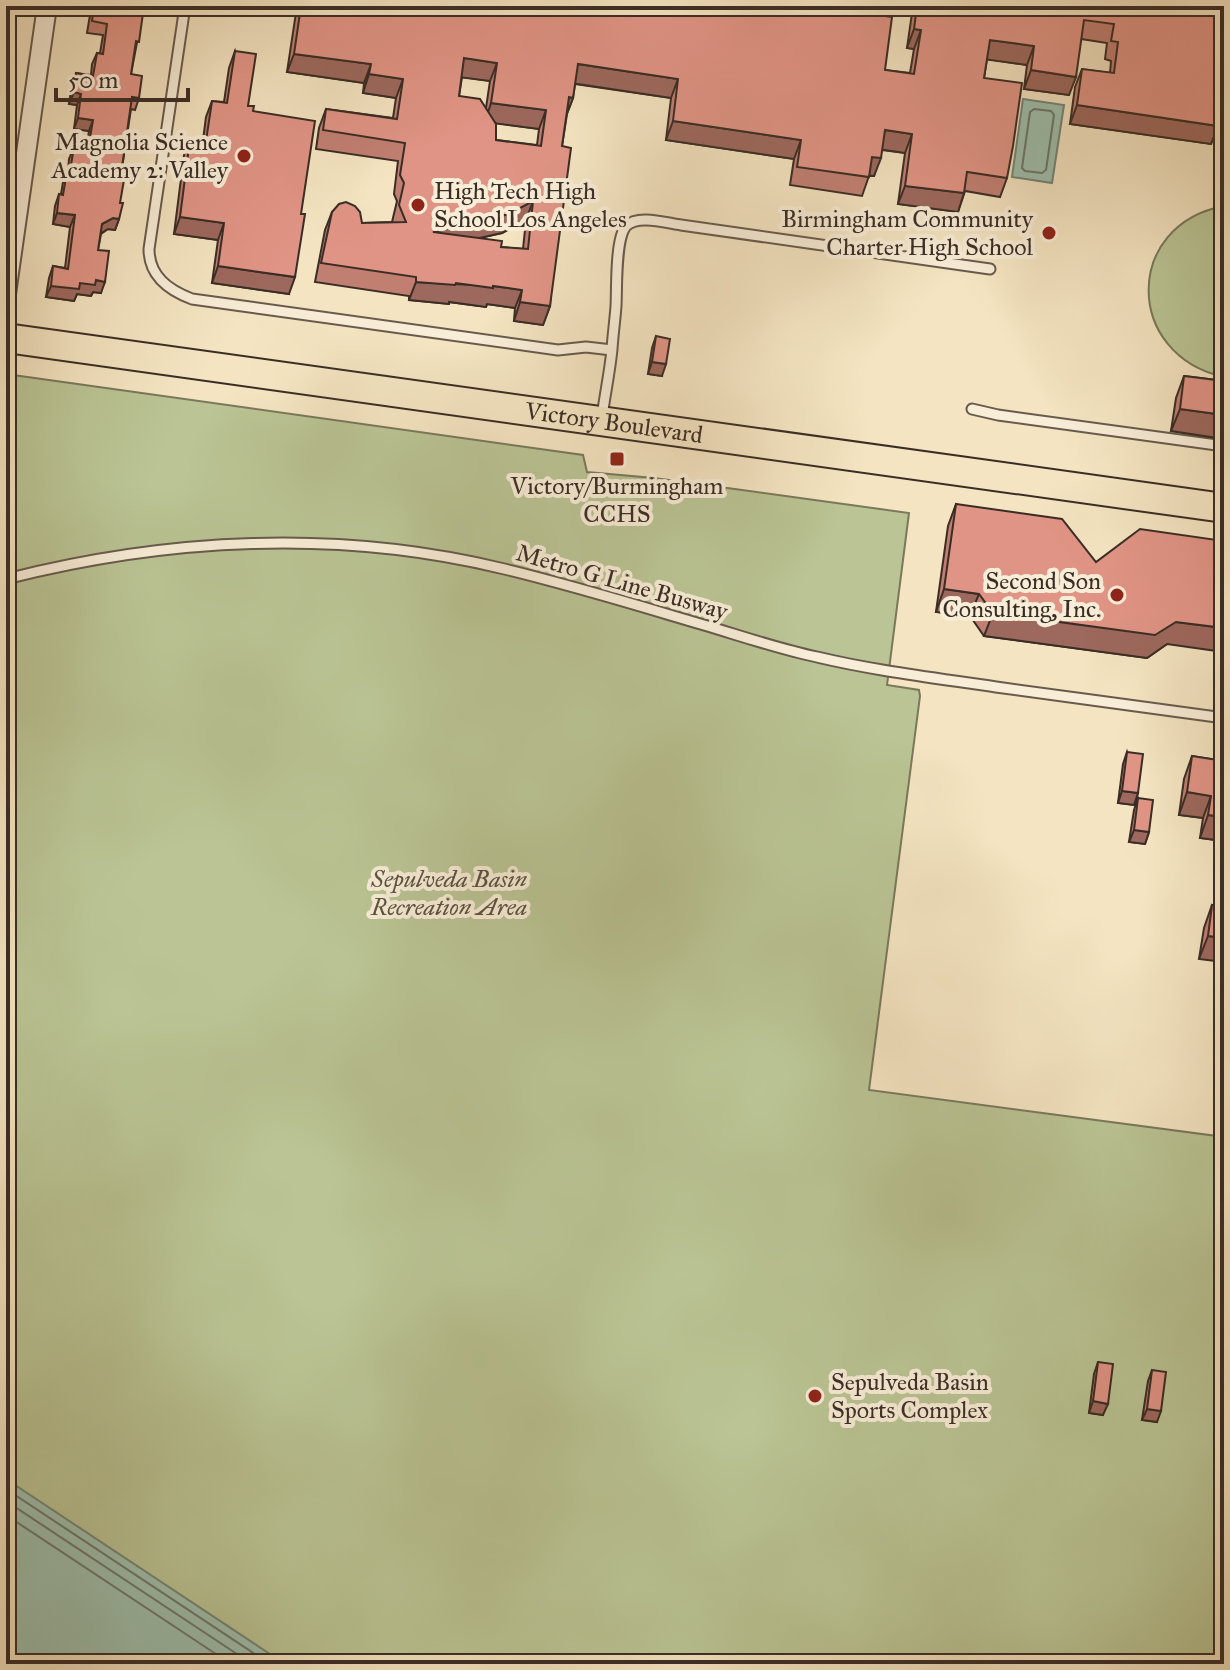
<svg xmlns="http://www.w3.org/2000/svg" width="1230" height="1670" font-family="'IM FELL Great Primer',serif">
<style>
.green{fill:#bac494;stroke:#7a785d;stroke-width:2}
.water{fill:#9dbfad;stroke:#758577;stroke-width:2}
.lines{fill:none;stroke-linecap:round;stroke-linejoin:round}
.shore{stroke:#6c766a;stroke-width:2}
.service-casing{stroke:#685b4d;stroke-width:13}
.minor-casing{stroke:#685b4d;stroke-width:22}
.primary-casing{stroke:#3a2d26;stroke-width:32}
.service{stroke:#f8edd7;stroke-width:9}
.minor{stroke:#f8edd7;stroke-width:18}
.primary{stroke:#f4e4c1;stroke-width:28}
.wall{fill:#c17f72;stroke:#3a2d26;stroke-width:2;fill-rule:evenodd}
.shaded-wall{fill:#9d685d;stroke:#3a2d26;stroke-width:2}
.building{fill:#e09485;stroke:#3a2d26;stroke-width:2;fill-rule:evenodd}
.poi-dot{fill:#8f2418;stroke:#f8edd7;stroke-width:3}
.labels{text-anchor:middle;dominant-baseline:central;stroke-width:8;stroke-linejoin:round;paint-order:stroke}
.poi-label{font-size:24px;fill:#3a2d26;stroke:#f8edd7;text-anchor:end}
.street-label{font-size:24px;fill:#3a2d26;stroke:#f8edd7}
.park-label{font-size:24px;font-style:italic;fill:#5a5342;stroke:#f8edd7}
</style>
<rect width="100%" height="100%" fill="#f4e4c1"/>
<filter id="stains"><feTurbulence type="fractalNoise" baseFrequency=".0025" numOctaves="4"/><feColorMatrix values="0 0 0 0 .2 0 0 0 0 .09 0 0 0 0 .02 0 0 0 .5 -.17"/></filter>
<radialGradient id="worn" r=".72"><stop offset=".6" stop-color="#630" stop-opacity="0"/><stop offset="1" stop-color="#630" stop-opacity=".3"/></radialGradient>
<path class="green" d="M1224,206V377C1124,355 1123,225 1224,206Z
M6,374L583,455L587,472L654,478L909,513L887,685L919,690L920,696L869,1090L1224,1137V1664H6Z"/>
<path class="water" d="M1023,99L1064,105L1052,183L1012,177Z
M6,1479L285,1664H6Z"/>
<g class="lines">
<path class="shore" d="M1034,109L1051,111L1054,115L1046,170L1042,173L1025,171L1022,168L1030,112Z
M6,1489L270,1664
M6,1501L252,1664
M6,1515L231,1664"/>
<defs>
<path id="service" d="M185,6L149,249C149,276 168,290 192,299L558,350L586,347L612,350
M972,409L998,415L1224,446
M602,417C605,394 610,371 612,349C613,334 615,320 616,306C617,289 615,239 626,226C638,214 666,223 681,225L990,269
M6,579C167,538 337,529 500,568C568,584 636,605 704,625C741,636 779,649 817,657C876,671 936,678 996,687C1072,697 1148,708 1224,718"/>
<path id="minor" d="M6,294L47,6"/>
<g id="primary">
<path id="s1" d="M6,338L1224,508"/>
</g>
</defs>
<use href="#service" class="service-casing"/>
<use href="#minor" class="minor-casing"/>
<use href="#primary" class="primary-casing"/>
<use href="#service" class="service"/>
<use href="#minor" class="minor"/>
<use href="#primary" class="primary"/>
</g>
<path class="wall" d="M87,6H144L131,74L139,98L135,110L131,109L121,174L119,219L115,230L108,229L101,234L98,250L101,293L93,292L91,296L77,294L74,301L46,297L49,278L53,266L65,268L70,227L53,224L55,206L59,194H61L63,182L68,171L69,159L74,147L86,149L89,131L74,129L77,105L69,104L72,84L76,73L91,75L92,64L97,53H100L103,35L87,33L91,9L87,8Z
M297,6H816L885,70L910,73L914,49L907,48L913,6H1224L1218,126L1211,144L1070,124L1075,87L1082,69L1110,73L1111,61L1105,59L1107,43L1081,39L1069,95L1024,89L1027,65L987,59L984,78L1007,178L1000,197L965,191L958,212L898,204L905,153L882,150L874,176H869L862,196L790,185L794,159L666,140L671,98L575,84L573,98L567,114L562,146L550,306L543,325L514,321L515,308L487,304L486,307L449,302V304L409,300V296L315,282L325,230L332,212L362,223L392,222L397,201L394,194L398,161L316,149L319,128L326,109L393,118L396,98L363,93L364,83L287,72ZM462,77L490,81L486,108L459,96ZM496,123L539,129L537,145L496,140ZM526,220L523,249L501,247L479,238L502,233Z
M235,51L248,106L253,111L289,294L212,283L218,240L174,234L184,155L190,139L203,140L206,117L212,101L224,102L229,68Z
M1224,124V166L1216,165L1220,133Z
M656,336L662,376L648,374L652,348Z
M1184,376L1224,381V439L1171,431L1176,398Z
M956,504L1096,562L1167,644L1147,658L984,636L970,616L936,612L948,526Z
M1127,752L1138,793L1134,805L1118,803L1123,764Z
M1192,756L1224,761V841L1200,838L1203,818L1179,815L1184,779Z
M1138,798L1149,832L1145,844L1129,842L1134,810Z
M1212,905L1224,907L1199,959L1204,928Z
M1098,1362L1103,1415L1089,1413L1094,1374Z
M1152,1370L1157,1422L1142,1420L1148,1381Z"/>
<path class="shaded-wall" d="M914,29L921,30L914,49L907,48Z
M990,40L1034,46L1027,65L983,59Z
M294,54L371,64L364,83L287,72Z
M464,58L497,63L490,81L458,77Z
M578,64L678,79L671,98L571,83Z
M1031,70L1076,77L1069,95L1024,89Z
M369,74L403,79L396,98L363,93Z
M74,92L81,94L77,105L69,104Z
M569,97L573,98L566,116Z
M491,103L546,110L539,129L485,122Z
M1077,105L1218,126L1211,144L1070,124Z
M78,118L93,120L89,131L74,129Z
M673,121L801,140L794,159L666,140Z
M885,130L912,134L905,153L878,149Z
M1224,143V166L1216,165Z
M872,157L881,158L874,176L865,175Z
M905,186L964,193L958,212L898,204Z
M533,201L526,220L502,233L426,250L433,232Z
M57,213L75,215L70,227L53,224Z
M180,217L224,223L218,240L174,234Z
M113,218L119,219L115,230L108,229L98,235L102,224Z
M218,266L295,277L289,294L212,283Z
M96,280L105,282L101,293L93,292L91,296L77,294L74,301L46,297L51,286Z
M416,282L493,286L522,290L515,308L487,304L486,307L449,302V304L409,300Z
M520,302L550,306L543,325L514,321Z
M652,362L666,364L662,376L648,374Z
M1180,409L1224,415V439L1171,431Z
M944,589L979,594L970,616L936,612Z
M993,613L1176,622L1224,628V652L1167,644L1147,658L984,636Z
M1122,791L1138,793L1134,805L1118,803Z
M1187,792L1211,796L1203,818L1179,815Z
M1208,815L1224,817V841L1200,838Z
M1134,830L1149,832L1145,844L1129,842Z
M1208,936L1224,938V962L1199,959Z
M1093,1401L1108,1404L1103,1415L1089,1413Z
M1147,1409L1161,1411L1157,1422L1142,1420Z"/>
<path class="building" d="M94,6H144L139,42L136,41L131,74L142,76L139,98L132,97L121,174H125L120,203H123L119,219L113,218L102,224L98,250L109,251L105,282L96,280L95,285L80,283L79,289L51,286L53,266L68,269L75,215L57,213L59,194L63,195L67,171H70L74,147L88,149L93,120L78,118L81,94L74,92L76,73L93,76L97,53L103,54L107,24L92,21Z
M301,6H816L892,17L885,70L914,74L921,30L914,29L917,6H1224V82L1218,126L1077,105L1082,69L1114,73L1118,42L1111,41L1114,24L1084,20L1076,77L1031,70L1034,46L990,40L984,78L1022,83L1013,146L1007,178L967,172L964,193L905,186L912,134L885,130L881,158L872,157L869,177L797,167L801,140L673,121L678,79L578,64L573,98L569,97L562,146L571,148L550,306L520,302L522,290L493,286V288L456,283L455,285L416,282V277L321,263L332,212L339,204L346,202L355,206L360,212L362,223L406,222L399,205L404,183L400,175L405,143L323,130L326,109L397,119L403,79L369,74L371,64L294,54ZM464,58L497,63L491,103L546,110L541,146L496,140V124L480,99L459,96ZM533,201L528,249L501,247L502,241L433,232L509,214Z
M6,22L12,23L9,42L6,41Z
M235,51L256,54L248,106H254L253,111L315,121L301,214H305L295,277L218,266L224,223L180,217L190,139L206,141L212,101L227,103Z
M656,336L670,339L666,364L652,362Z
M1184,376L1224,381V415L1180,409Z
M956,504L1062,519L1096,562L1140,529L1224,541V628L1176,622L1155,635L993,613L979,594L944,589Z
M1127,752L1143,754L1138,793L1122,791Z
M1192,756L1224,761V817L1208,815L1211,796L1187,792Z
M1138,798L1153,800L1149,832L1134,830Z
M1212,905L1224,907V938L1208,936Z
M1098,1362L1113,1364L1108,1404L1093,1401Z
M1152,1370L1166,1372L1161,1411L1147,1409Z"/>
<g class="poi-dot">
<circle cx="244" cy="156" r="8"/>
<circle cx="418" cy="205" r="8"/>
<circle cx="1049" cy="233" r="8"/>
<rect x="609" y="451" width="16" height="16" rx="4"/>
<circle cx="1117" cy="595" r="8"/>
<circle cx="815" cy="1396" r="8"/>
</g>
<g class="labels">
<g class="poi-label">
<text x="228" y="142">Magnolia Science<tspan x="228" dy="28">Academy 2: Valley</tspan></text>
<text x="434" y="191" text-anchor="start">High Tech High<tspan x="434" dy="28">School Los Angeles</tspan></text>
<text x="1033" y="219">Birmingham Community<tspan x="1033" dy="28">Charter High School</tspan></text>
<text x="617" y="486" text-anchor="middle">Victory/Burmingham<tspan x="617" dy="28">CCHS</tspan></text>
<text x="1101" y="581">Second Son<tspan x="1101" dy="28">Consulting, Inc.</tspan></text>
<text x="831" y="1382" text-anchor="start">Sepulveda Basin<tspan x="831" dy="28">Sports Complex</tspan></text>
</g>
<g class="street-label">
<text stroke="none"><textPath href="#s1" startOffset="614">Victory Boulevard</textPath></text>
<text transform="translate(622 582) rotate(16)">Metro G Line Busway</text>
</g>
<g class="park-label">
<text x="449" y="879">Sepulveda Basin<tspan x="449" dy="28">Recreation Area</tspan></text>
</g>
</g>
<rect width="1230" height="1670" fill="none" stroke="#f4e4c1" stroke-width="32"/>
<rect x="8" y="8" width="1214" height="1654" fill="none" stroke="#3a2d26" stroke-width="4"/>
<rect x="16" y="16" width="1198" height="1638" fill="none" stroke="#3a2d26" stroke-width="2"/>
<path d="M56 88v12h132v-12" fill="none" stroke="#3a2d26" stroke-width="4"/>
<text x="68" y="88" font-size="24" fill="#3a2d26" stroke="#f8edd7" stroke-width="6" paint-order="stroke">50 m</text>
<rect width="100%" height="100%" filter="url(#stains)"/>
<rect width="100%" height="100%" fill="url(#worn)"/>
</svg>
